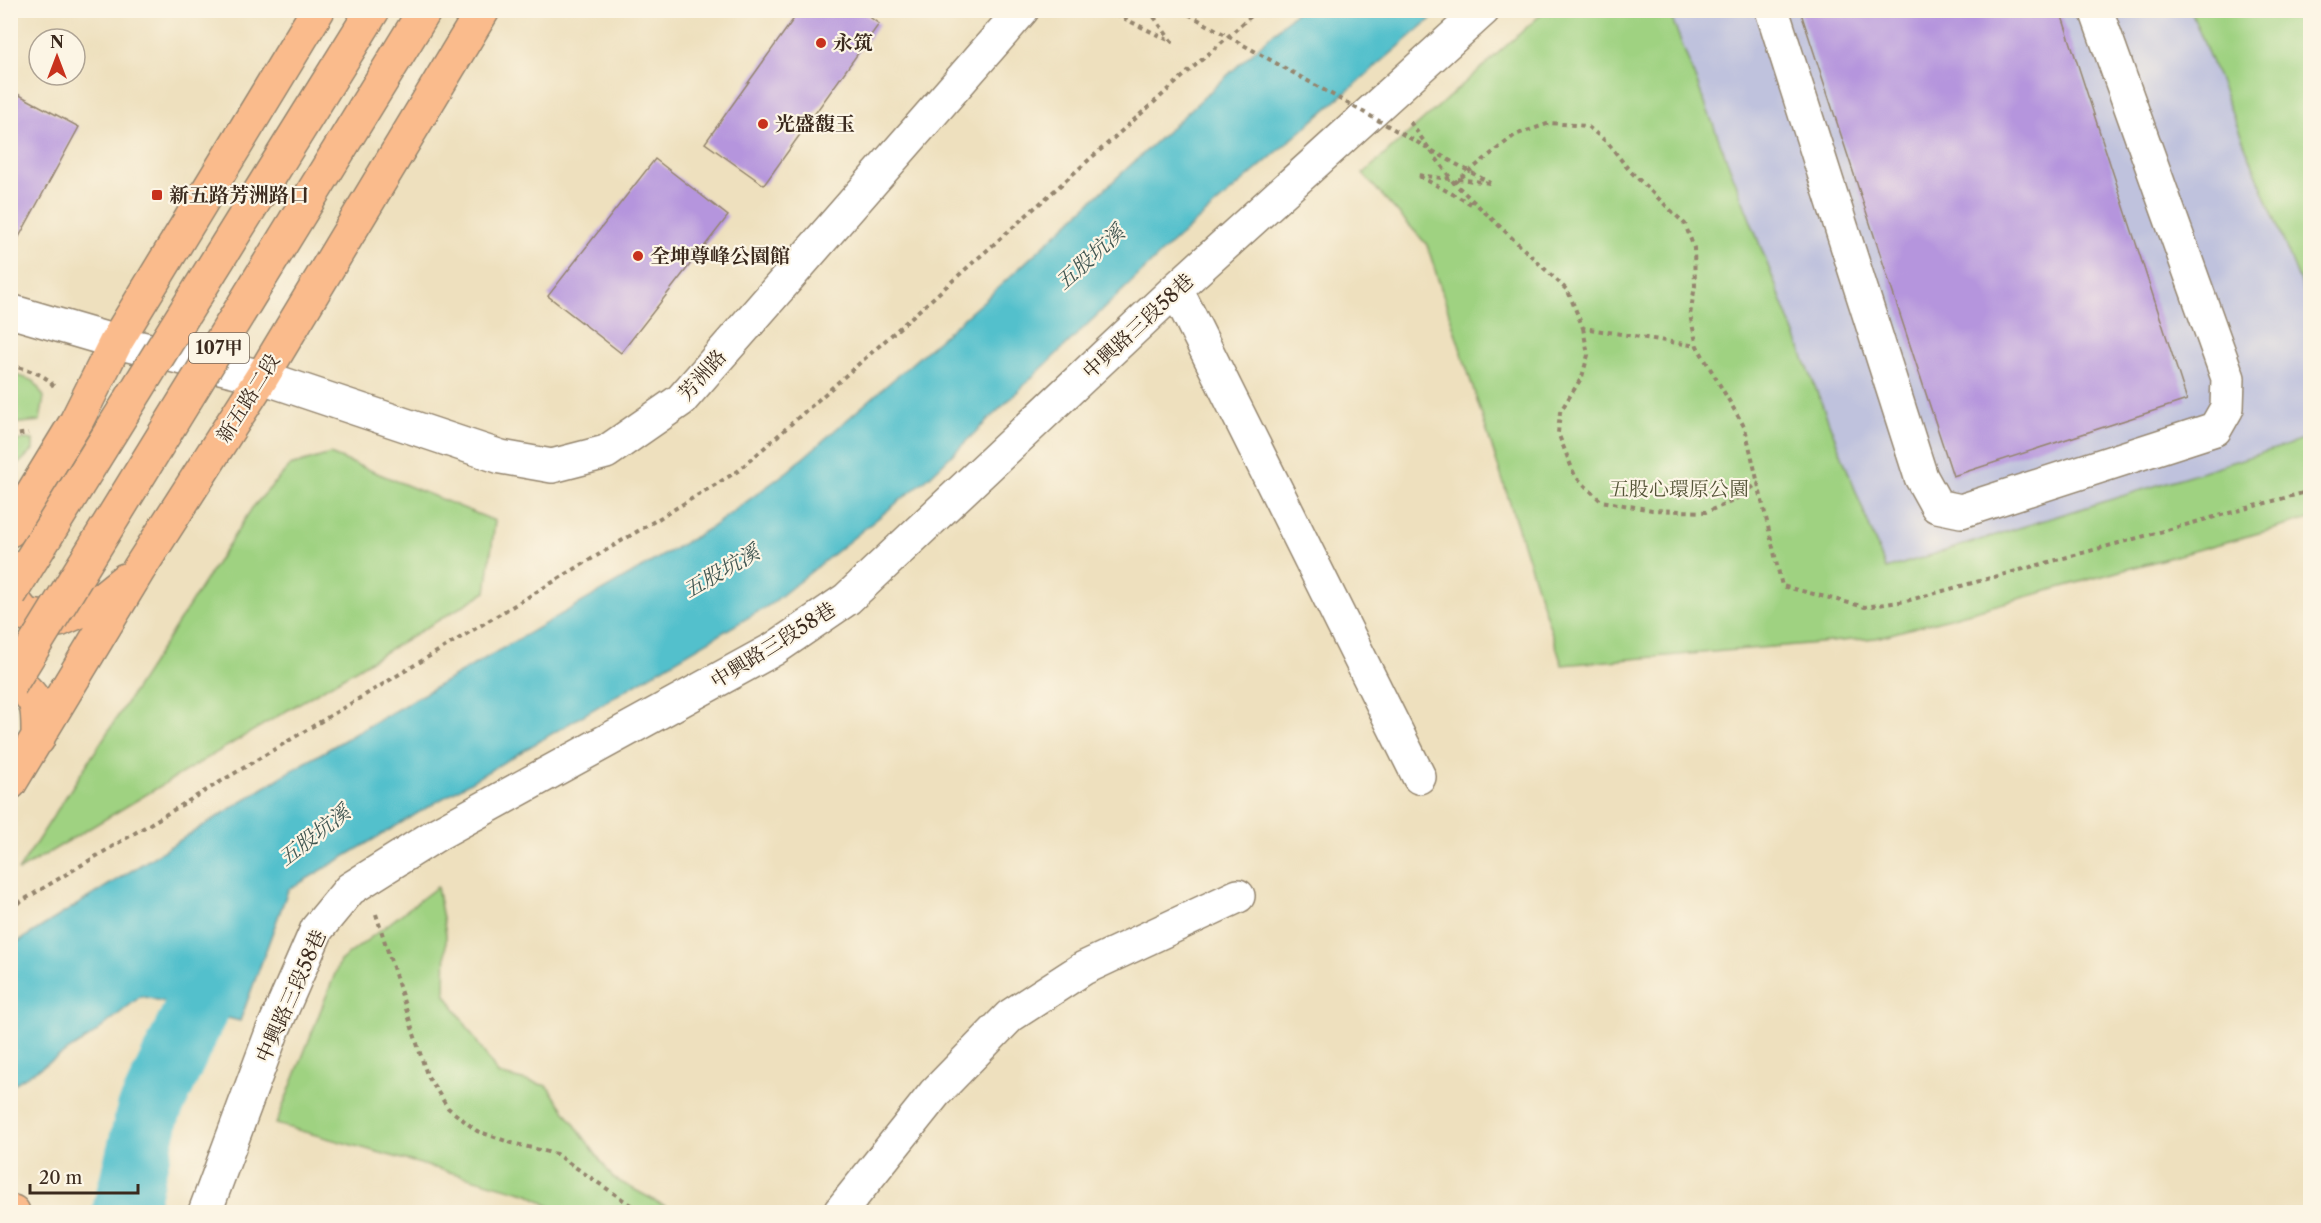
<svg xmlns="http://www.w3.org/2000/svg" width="2321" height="1223" font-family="'Libre Caslon Text','Noto Serif TC',serif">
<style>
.industrial{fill:#bfc2dd}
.green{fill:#9fd281;stroke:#6d7e50;stroke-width:1.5}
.water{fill:#53c0cc;stroke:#477575;stroke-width:1.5}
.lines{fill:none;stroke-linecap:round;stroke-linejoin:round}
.river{stroke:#53c0cc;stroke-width:64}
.building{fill:#b595dd}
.minor-casing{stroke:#94856e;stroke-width:36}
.major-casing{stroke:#94856e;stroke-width:36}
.path{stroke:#94856e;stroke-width:4;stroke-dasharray:4.5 4.5;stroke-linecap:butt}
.minor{stroke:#fff;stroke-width:33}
.major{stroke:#fabb8c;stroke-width:33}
.major-bridge-casing{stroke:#94856e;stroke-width:36;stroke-linecap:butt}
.path-bridge{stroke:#94856e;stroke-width:4;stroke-dasharray:4.5 4.5;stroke-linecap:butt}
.major-bridge{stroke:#fabb8c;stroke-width:33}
.poi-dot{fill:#c8321e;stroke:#fcf5e5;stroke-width:2}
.labels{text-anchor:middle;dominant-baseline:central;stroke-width:4.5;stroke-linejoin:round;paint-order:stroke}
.shield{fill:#fcf5e5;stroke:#75675a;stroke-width:1.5}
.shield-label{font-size:18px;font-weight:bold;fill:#3b2a1e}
.poi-label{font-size:20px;font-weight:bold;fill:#3b2a1e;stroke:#fcf5e5;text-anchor:start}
.street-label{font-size:20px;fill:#3b2a1e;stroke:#fcf5e5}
.park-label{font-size:20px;fill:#545437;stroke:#fcf5e5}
.water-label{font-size:21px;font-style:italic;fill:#425752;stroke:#fcf5e5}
</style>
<rect width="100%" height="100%" fill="#fcf5e5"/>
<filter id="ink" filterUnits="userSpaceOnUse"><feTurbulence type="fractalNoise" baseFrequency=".0167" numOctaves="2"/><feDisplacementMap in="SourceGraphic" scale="12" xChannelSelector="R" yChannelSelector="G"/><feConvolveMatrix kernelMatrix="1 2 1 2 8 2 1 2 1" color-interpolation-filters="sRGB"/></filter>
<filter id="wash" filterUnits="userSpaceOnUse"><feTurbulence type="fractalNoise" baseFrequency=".008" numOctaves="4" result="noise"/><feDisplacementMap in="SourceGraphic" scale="24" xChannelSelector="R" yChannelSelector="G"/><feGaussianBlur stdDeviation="1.35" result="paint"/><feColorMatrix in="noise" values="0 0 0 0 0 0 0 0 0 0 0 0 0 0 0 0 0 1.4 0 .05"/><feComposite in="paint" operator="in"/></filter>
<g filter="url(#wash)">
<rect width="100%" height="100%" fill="#eee0be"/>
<path class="industrial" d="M1669,11H2191L2310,307V438L1886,569Z"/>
<path class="green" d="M1545,11H1669L1886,569L2310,438V519L1876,638L1562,665L1427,245L1363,174Z
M2191,11H2310V307Z
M11,373L34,381L44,397L40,421L11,424Z
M24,439L33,440V450L11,471V443Z
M330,454L495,521L486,592L18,871L252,508L290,466Z
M437,887L446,934L445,993L498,1074L547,1086L613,1178L676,1212H559L529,1194L276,1124L340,961Z"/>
<path class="water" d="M1297,11H1440L1175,240L929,477L771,604L288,890L240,1021L141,996L90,1037L11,1086V946L289,772L712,527L788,471L987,298Z"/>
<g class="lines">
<path class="river" d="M124,1212L148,1113L233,931"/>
</g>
<g id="blocks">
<path class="building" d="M800,10H860L879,24L764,185L705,143Z
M1800,10H2060L2187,400L1953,476Z
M10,90L79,127L13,248L10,246Z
M655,159L728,216L621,353L548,296Z"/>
</g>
</g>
<g filter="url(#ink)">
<use href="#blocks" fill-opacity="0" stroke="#94856e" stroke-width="1.5"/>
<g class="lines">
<defs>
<path id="minor" d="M1772,10L1921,477L1937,506L1961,511L2215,429L2227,408L2228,378L2096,10
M1176,289L1419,777
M10,311L116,342L262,377L501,457L552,466L606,452L681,400L1022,10
M205,1212L272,1032L317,929L350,889L439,833L774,649L847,599L1176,289L1483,10
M840,1212L935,1093L1010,1016L1084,968L1238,896"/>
<path id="major" d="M10,530L76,422L116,342L318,10
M10,596L25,615L59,620L94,605L125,580
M10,678C40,699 38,704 38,739
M10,783L139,569L262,377L483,10
M10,1212H13"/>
</defs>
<use href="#minor" class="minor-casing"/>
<use href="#major" class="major-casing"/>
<path class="path" d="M1107,10L1172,42L1149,10
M1410,122L1454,183L1568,291L1583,328L1697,346
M1450,179L1417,175L1475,206
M1458,179L1490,183
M1454,183L1515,135L1550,123L1587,126L1608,143L1629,170L1685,224L1694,248L1695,286L1690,315L1697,346L1745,428L1782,586L1865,607L1906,601L2310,491
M1583,328L1588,355L1582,377L1560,412L1558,433L1575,476L1601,501L1652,510L1706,512L1731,502L1759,483
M10,365C26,370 46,373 54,387
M10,436L28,433
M10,908L738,471L1258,10
M376,914L427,1075L448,1108L477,1131L512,1143L556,1154L641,1212"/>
<use href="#minor" class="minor"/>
<use href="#major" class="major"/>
<defs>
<path id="major-bridge" d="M10,594L373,10
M10,685L425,10"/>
</defs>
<use href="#major-bridge" class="major-bridge-casing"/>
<path class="path-bridge" d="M1181,10L1490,183"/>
<use href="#major-bridge" class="major-bridge"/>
</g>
</g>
<g class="poi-dot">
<circle cx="821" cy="43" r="6"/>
<circle cx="763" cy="124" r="6"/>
<rect x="151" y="189" width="12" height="12" rx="3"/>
<circle cx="638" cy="256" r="6"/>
</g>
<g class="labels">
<rect class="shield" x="189" y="333" width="60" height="30" rx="4.5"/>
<g class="shield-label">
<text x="219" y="348">107甲</text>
</g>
<g class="poi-label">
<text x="833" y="43">永筑</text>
<text x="775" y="124">光盛馥玉</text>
<text x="169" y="195">新五路芳洲路口</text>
<text x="650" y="256">全坤尊峰公園館</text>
</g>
<g class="street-label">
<text transform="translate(1138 326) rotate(-43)">中興路三段58巷</text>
<text transform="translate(702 375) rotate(-48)">芳洲路</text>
<text transform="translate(248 398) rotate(-58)">新五路二段</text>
<text transform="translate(773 645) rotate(-32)">中興路三段58巷</text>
<text transform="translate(291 996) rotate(-66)">中興路三段58巷</text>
</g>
<g class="park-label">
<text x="1679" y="489">五股心環原公園</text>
</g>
<g class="water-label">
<text transform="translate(1090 257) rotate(-42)">五股坑溪</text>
<text transform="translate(721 571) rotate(-30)">五股坑溪</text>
<text transform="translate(314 835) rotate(-38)">五股坑溪</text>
</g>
</g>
<rect width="2321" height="1223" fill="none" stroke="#fcf5e5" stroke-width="36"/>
<g transform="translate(57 57)"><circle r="28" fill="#fcf5e5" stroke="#afa495" stroke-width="1.5"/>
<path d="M0-4.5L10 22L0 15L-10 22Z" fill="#c8321e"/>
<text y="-9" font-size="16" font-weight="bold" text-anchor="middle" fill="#3b2a1e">N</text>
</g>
<path d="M30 1184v9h108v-9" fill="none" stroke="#3b2a1e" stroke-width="3"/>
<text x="39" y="1184" font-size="18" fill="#3b2a1e" stroke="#fcf5e5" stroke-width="4.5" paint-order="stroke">20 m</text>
</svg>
